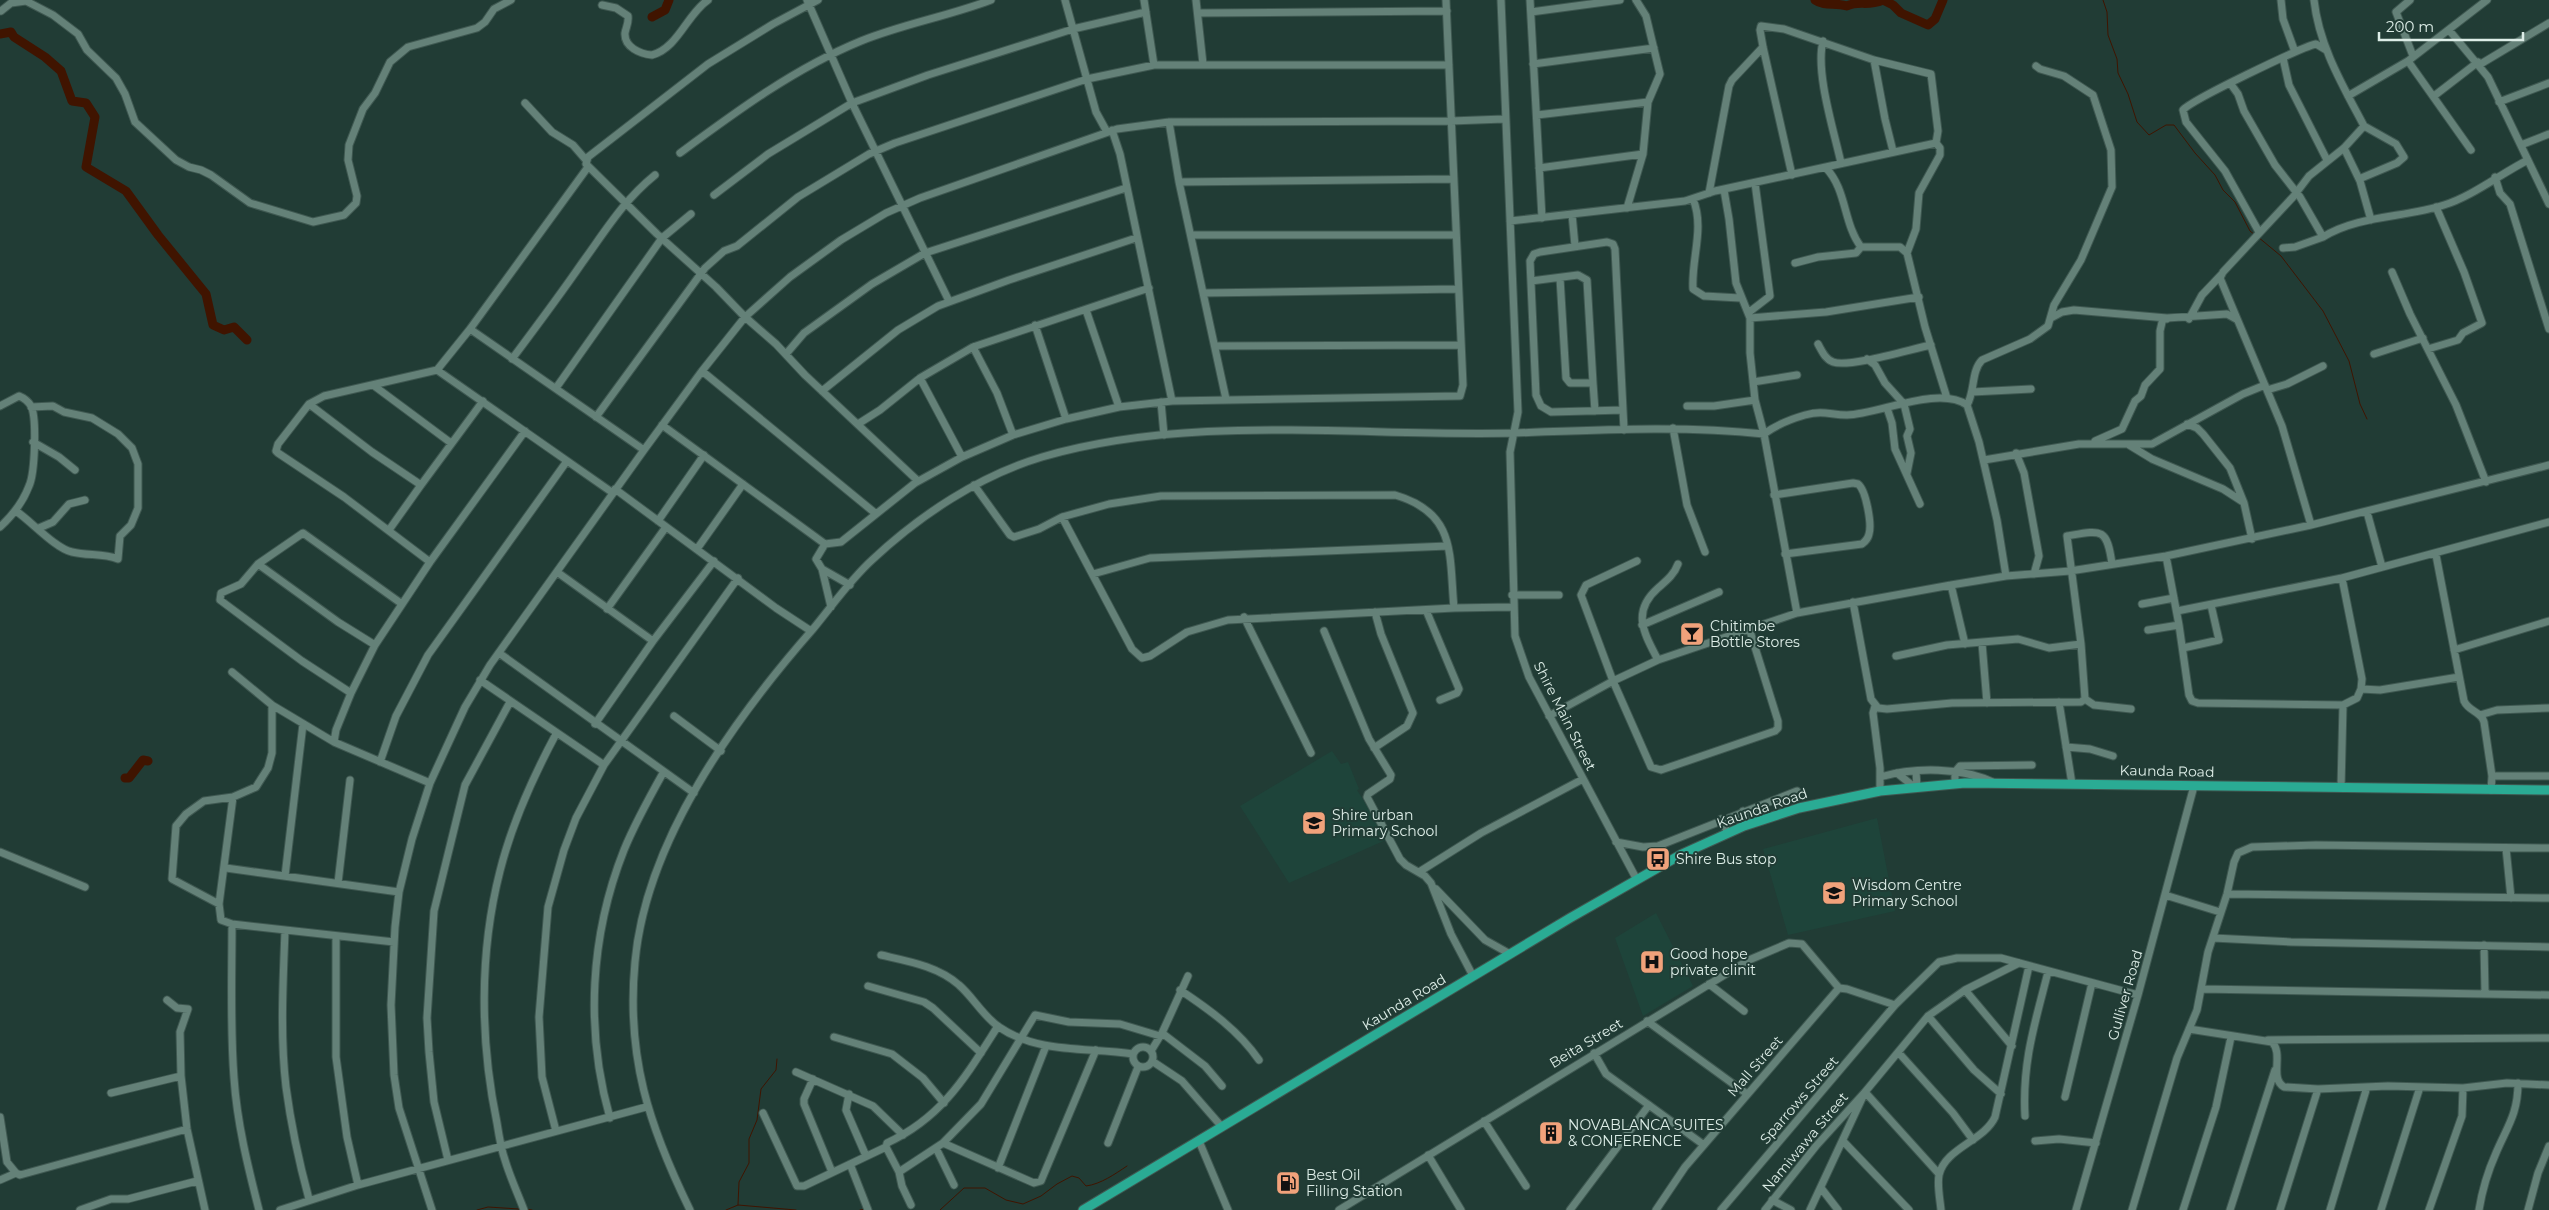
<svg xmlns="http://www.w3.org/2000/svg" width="2549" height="1210" font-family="Montserrat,sans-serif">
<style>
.built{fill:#1e443a}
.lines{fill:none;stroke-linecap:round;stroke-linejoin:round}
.stream{stroke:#401400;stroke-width:1}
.river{stroke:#401400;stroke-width:9}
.minor-casing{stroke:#3f5851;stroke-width:9}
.major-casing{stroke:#3f5851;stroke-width:11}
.minor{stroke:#648178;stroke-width:7}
.major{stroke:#2aab94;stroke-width:9}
.labels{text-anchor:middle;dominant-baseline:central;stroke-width:4;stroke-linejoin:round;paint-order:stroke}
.poi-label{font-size:14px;fill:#ddede7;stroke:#213c35;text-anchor:start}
.street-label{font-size:14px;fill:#ddede7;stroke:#213c35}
</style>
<rect width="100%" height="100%" fill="#213c35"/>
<path class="built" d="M1332,751L1341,764L1348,762L1359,789L1357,790L1388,839L1289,883L1240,806Z
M1877,818L1895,911L1788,935L1763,849Z
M1656,913L1693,986L1643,1016L1615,938Z"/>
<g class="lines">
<path class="stream" d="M2103,0L2107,12L2108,35L2117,59L2118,73L2128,94L2137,122L2149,135L2166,125H2174L2195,153L2215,175L2223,190L2235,202L2250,231L2255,235
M2258,237L2281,256L2323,311L2349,361L2360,404L2367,419
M738,1205L739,1182L749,1163V1139L757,1120L761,1089L776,1070L777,1059
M526,1209L532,1210
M477,1210L488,1207L519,1209
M726,1210L738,1205L796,1210
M860,1210L866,1209
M940,1210L964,1188H985L1006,1200L1023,1204L1041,1196L1057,1184L1072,1176L1079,1178L1086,1186C1101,1184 1115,1174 1127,1166"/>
<path class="river" d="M1815,0C1825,7 1835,2 1847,6C1860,0 1866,7 1883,0L1893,5L1901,13L1928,25L1935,19L1943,0
M652,17L665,10L669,0
M0,34L11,32L14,37L45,57L61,71L72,101L86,103L95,117L86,167L126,191L158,235L206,294L213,325L224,330L234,327L247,340
M125,778H129L143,760L148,761"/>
<defs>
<path id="minor" d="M807,0L852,103L949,301
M818,0L773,24L708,64L588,157L586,164L657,234L716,287L745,317L776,344L805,375L918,481
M1065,0L1096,112L1107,132
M1144,0L1154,65
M1196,0L1203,64
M1501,0L1518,412L1510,452L1515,636L1529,677L1637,880
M1530,0L1542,218
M2281,0L2283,19L2295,52
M2410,0L2396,12L2413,56
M602,5L616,8L628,16C629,23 626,27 625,33C624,47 640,54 652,55C678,48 687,14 708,0
M1,11L11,3L26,1L53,15L78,34L87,50L116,78L125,94L135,122L176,160L189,167L201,170L211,175L250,203L313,222L344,215L356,203L357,196L348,160L349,145L363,109L375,93L390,62L408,47L477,28L485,22L494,9L511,0
M1531,12L1620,0
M1198,13L1447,11
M2449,30L2488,77L2549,204
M1823,41C1815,72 1834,131 1841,163
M2283,58L2289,85L2327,160
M1874,60L1885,119L1893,151
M2408,61L2471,150
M1533,64L1654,48
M2479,65L2549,23
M2230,83L2238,94L2244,111L2275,165L2300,197L2323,237C2359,215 2404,218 2444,205C2471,197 2502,173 2528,160
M2348,96L2408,61L2487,0
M2434,96L2478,62
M2499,102L2549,83
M525,103L552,132L573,145L586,160
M1537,115L1648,102
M1169,122L1179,182L1226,399
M1112,130L1120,154L1172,401
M2521,145L2549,134
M2344,148L2360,181L2371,220
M680,153C737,111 795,68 861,41C903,24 949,16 991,0
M1539,168L1643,154
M1826,168C1847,190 1843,223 1861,247H1900L1907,253L1925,327L1947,398
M2495,177L2500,193L2510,204L2549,329
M2359,179L2397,163L2404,157L2396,144L2364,126
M1179,182L1454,179
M1724,190L1729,219L1736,283L1750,318V353L1755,400L1764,434L1797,613
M1709,193L1729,86L1732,80L1763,47
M714,195L768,154L852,103L928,75L1073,29L1146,12
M1693,199C1705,228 1691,259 1693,289L1704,296L1740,298
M1627,208L1643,154L1648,102L1660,74L1646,16L1636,0
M1572,214L1575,246
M1510,221L1685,201L1715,191L1936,143L1938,131L1931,74L1874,60L1784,29L1761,26L1760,30L1763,47L1792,175
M2259,232L2225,171L2186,122L2183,110C2191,100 2302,47 2316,44L2326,50
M1192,235H1456
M1607,242L1613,244L1615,249L1623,410L1551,412L1541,406L1536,395L1530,261L1534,254L1540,252Z
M2283,248L2295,247L2323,237
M1907,253L1916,229L1919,193L1940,155V148L1936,143
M1795,263L1818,257L1856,253L1861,247
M2392,272L2410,314L2456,405L2486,482
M1531,281L1578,275L1587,280L1593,383H1570L1566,378L1560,278
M1203,293L1457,289
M1086,310L1119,407
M1748,313L1770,296L1755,183
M1750,318L1826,312L1919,297
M2051,318L2062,312L2074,310L2167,318L2227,314L2236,319
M2189,319L2202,295L2221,275
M1035,325L1066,419
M470,329L644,450
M1818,344C1822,351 1825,359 1833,362C1849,368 1911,349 1931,345
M1215,346L1460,345
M973,347L997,393L1013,435
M2428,349L2458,340L2463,333L2482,323L2464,272L2436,207
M786,354L804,333L872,284L925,253L1126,188
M2374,354L2423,338
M512,359C536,327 560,295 582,263C606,230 623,201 655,175
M1867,359L1875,365L1885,383L1904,404L1910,429L1907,436L1911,453L1907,473
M437,370L613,493
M702,371L875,513
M920,378L962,457
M1753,382L1797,375
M1593,383L1595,411
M373,385L451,443
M556,388L662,238L691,214
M2267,390L2287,384L2323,366
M822,391L898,330L938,306L1009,280L1136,238
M1972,392L2031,389
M483,401L421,485L372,452L309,404L324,396L437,370L470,329L588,167
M1161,402L1164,435
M309,404L278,444L276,451L278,453L344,497L430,562
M1967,405C1975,392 1971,371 1982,360L2030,339L2048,326L2054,305L2081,260L2112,187L2111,150L2093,95L2064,76L2040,69L2036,66
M0,406L19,396C24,398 28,401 31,406C37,418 35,473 29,486C23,502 13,515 0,527
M1687,406H1714L1755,400
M1887,408L1892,423L1895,449L1920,504
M1623,410L1624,430
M596,417L705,268L724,251L737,246L798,197L869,154L895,143L1087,79L1154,65H1449
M858,424L880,410L920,378L973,347L1149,288
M2187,424L2197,428L2203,434L2230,468L2244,503L2252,539
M662,425L825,544L841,542L915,483L962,457L1013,435L1066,419L1119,407L1172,401L1460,396L1463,385L1446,0
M1673,428L1687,505L1705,552
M2095,441L2122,429L2135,401L2141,396L2145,385L2160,369V331L2163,318L2167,319
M33,442L59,457L75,470
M2129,445L2152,459L2223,489L2243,502
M2016,453L2024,473L2039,556L2034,574
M1984,460L2079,444H2152L2243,394L2265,385
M974,485L1010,535L1014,537L1039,529L1062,517L1109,504L1161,496L1395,495C1457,513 1449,555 1454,608
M615,489L776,608L811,631
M1774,495L1853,483L1858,484C1866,490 1872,524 1869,534C1868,539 1866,541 1862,544L1785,554
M16,511C32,522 55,548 72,552C88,556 103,553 118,559L120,536L131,525L138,508V464L132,448L118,434L92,418L64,412L53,406L31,407
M2367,512L2382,567
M1062,517L1132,649L1142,658L1150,656L1187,632L1228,620L1454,608L1512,607
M658,521L704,455
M2311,525L2282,426L2220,278L2223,272L2293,197L2309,176L2344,148L2364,126C2343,86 2319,46 2314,0
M39,528L53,522L69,504L85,500
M389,530L421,485
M825,544L816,559L822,569L850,585
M697,549L743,484
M2436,555L2464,701C2469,712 2481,711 2484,722L2492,776L2491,790
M2166,556L2179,625L2189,695L2192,701L2198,703L2343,705L2357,698L2361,689L2362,679L2342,578
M1637,561L1586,585L1581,595L1613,681L1651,767L1661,770L1775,731L1778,728V721L1749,628
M258,564L338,622L375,645
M822,569L831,607
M557,572L653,641L714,561
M1093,574L1150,558L1448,546
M1951,585L1965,644
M1512,595H1559
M1853,602L1871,699L1878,708L1887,709L1952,703L2081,702L2085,699L2081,644L2067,536C2101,530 2107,527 2112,564
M2142,604L2174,598
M607,609L666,527
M1426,610L1459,689L1457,693L1440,700
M2177,611L2342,578L2549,522
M1244,617L1311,753
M1642,625L1719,592
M2148,630L2179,625
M1324,631L1369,739L1391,775L1390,779L1368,794L1367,797L1400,859L1406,865L1425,876L1431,883L1451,934L1473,976
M1982,643L1987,703
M2183,648L2219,640L2211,605
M2454,650L2549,621
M499,653L694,793
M1896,656L1947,645L2018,639L2049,648L2081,644
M1658,660C1644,633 1631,612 1658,588C1666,581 1674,575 1678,564
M232,672L272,705L334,742L430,783
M480,680L604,765
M2361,689L2380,690L2459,677
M351,693L302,661L220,600L221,593L241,584L258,564L303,533L402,604
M2085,699L2094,705L2131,709
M2059,702L2072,784
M1875,706L1873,713L1880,768V791
M2480,715L2497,710L2549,708
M674,716L721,751
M1549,716L1613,681L1658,660L1797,613L1951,585L2006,576L2070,571L2166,556L2311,525L2549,465
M595,724L653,641
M334,742L336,730L351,693L375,645L430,562L525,431
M2066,747L2090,749L2113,756
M1374,748L1407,726L1413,713L1381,634L1375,612
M380,762L396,716L428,655L567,461
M1916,772L1917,786
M1897,773L1913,786
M2492,776H2549
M1880,777C1915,767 1962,767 1995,783
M1955,784V772L1960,766L2032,765
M2341,788L2343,705
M233,797L219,904L221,920L232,924L394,942
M1743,811L1747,825
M1721,819L1728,833
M1616,842L1643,847L1658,846L1797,791
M2506,848L2511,898
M0,852L85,887
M226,868L399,892
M1419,872L1481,833L1583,779
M285,876L303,724
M338,883L350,780
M1436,889L1485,940L1510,954
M2227,894L2549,898
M2165,895L2220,912
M219,904L172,879L176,826L186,814L204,801L233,797L256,787L268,768L272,753V705
M232,924C232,976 230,1027 234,1078C237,1123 248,1167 259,1210
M285,931C283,983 280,1036 286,1087C291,1125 299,1162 309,1199
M336,937V1057L347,1137L358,1185
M2213,938L2291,942L2549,947
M2484,945L2485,992
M881,955C907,961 938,966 959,985C973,997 983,1016 999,1027C1038,1054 1088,1047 1133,1054
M1709,984L1744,1011
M868,986L924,1002L933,1008L981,1053
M1839,988L1847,989L1895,1005
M2201,989L2549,995
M1180,990C1210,1010 1239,1031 1259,1060
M1965,990L2012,1046
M167,1000L177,1008L188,1009L180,1032L181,1076L187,1129L205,1210
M1928,1016L1974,1070L2001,1094
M1647,1021L1747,1094
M2189,1029L2272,1042C2284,1054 2269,1078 2284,1087L2318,1089L2388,1086L2463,1088L2507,1083L2549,1085
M1162,1033L1205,1066L1222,1086
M834,1037L892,1054L923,1078L944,1103
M2268,1040L2549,1038
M1133 1057a10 10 0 1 1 20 0a10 10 0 1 1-20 0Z
M1151,1051L1162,1033L1188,976
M1898,1052L1953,1113L1973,1140
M1594,1053L1606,1074L1704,1145
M1152,1061L1182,1081L1222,1127
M796,1072L873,1106L903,1135
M813,1079L804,1099V1104L832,1172
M111,1093L181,1076
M849,1094L846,1110L866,1156
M2065,1097L2092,983
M763,1113L797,1186H804L886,1147
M2025,1116C2022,1062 2035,1023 2048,972
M0,1117L7,1162L16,1173
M610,1118C585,1030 590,936 624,850C635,823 649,798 663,773
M1484,1121L1526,1186
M556,1131L542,1077L539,1017L548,907L564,850L576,818L604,765L738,578
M1199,1141L1228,1210
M1843,1141L1909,1210
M2035,1141L2059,1139L2096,1143
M943,1143L1034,1183L1041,1181L1096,1050
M1108,1143L1138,1067
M936,1148L954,1185
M1428,1155L1461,1210
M448,1160L434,1102L429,1052L427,1018L434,911L465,785L510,702
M850,1164L868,1210
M998,1168L1046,1046
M899,1172L886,1147L887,1143C943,1117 966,1076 998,1026
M0,1180L16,1173L20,1175L187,1129
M1821,1188L1838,1210
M1772,1200L1791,1210
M911,1205L902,1186L899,1172L943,1143L981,1104L1035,1015L1069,1022L1120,1024L1160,1036
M80,1210L111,1199H128L197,1181
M280,1210L358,1185L646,1107
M432,1210L399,1108L394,1075L391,1005L395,927L399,892L412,839L430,783L465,707L490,665L644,450L702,371L745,317L790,277L841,240L886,213L920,198L1117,129L1169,122L1451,121L1504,119
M524,1210C518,1194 510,1177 505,1160C501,1149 499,1136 497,1123C480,1041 479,953 500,871C512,823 533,777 556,734
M690,1210C649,1126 626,1057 635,962C646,840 734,719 813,629C832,606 850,580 872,560C920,515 979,476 1042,457C1193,413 1359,437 1514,433C1597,430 1681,425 1764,434C1776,425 1791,419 1805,415C1824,410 1830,415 1847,415C1879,414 1939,385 1967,405L1979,442L1997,520L2006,576
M1339,1210L1749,960L1789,943L1802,944L1839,988
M1570,1210L1649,1105
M1656,1210L1685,1167L1839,988
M1721,1210L1895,1005L1939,962L1957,958H2001L2138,995
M1765,1210L1816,1146L1865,1092L1939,1174
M1810,1210L1865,1092L1928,1016L1965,990L2019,963
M1941,1210C1940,1199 1937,1186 1939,1175C1945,1148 1984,1141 1995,1117L2029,966
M2076,1210L2138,995L2194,786
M2132,1210L2177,1058L2197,1010L2208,952L2227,894L2234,862L2238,853L2252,847L2316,845L2549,848
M2183,1210L2216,1107L2231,1037
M2230,1210L2275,1070
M2280,1210L2318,1089
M2330,1210L2367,1087
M2381,1210L2420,1087
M2429,1210L2462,1116L2463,1088
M2479,1210C2482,1191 2488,1171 2496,1153C2507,1127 2518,1114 2518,1083
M2528,1210L2538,1173L2549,1146"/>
<path id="major" d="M1083,1210L1570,918L1682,854L1744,826L1799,808L1880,791L1965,783L2549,790"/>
</defs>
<use href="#minor" class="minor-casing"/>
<use href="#major" class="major-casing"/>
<use href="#minor" class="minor"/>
<use href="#major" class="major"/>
</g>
<defs>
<symbol id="bar-square" viewBox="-11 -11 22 22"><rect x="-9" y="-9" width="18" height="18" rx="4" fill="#f1a27b" stroke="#213c35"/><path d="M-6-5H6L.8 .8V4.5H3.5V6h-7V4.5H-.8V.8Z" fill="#111"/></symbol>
<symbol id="school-square" viewBox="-11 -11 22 22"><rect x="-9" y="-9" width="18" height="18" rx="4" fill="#f1a27b" stroke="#213c35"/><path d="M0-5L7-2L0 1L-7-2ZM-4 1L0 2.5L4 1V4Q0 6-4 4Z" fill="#111"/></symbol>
<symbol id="bus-square" viewBox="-11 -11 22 22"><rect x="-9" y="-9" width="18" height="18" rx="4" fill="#f1a27b" stroke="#213c35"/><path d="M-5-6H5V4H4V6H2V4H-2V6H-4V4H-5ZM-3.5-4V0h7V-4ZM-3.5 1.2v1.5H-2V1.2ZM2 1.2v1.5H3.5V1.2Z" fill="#111"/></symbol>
<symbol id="hospital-square" viewBox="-11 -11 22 22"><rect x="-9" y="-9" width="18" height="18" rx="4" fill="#f1a27b" stroke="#213c35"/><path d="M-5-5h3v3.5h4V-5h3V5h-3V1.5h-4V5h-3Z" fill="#111"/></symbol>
<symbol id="building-square" viewBox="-11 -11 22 22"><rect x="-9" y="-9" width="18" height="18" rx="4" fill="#f1a27b" stroke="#213c35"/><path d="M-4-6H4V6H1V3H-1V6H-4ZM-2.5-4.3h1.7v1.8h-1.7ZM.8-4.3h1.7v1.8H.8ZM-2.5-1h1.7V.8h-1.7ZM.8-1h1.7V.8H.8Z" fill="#111"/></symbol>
<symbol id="fuel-square" viewBox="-11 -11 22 22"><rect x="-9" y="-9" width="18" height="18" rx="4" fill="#f1a27b" stroke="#213c35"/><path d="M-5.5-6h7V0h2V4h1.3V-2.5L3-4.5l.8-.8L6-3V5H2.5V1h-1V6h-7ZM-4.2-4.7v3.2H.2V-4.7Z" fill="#111"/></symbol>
</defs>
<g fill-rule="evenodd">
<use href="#bar-square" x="1678" y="620" width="28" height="28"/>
<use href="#school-square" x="1300" y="809" width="28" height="28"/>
<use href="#bus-square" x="1644" y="845" width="28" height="28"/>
<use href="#school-square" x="1820" y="879" width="28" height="28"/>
<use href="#hospital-square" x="1638" y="948" width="28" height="28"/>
<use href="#building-square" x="1537" y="1119" width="28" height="28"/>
<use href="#fuel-square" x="1274" y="1169" width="28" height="28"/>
</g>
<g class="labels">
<g class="poi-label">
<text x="1710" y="626">Chitimbe<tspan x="1710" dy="16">Bottle Stores</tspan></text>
<text x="1332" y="815">Shire urban<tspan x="1332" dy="16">Primary School</tspan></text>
<text x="1676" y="859">Shire Bus stop</text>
<text x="1852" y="885">Wisdom Centre<tspan x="1852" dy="16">Primary School</tspan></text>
<text x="1670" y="954">Good hope<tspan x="1670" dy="16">private clinit</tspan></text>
<text x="1568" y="1125">NOVABLANCA SUITES<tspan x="1568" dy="16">&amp; CONFERENCE</tspan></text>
<text x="1306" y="1175">Best Oil<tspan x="1306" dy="16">Filling Station</tspan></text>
</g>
<g class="street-label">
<text transform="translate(1565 716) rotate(63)">Shire Main Street</text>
<text transform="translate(2167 771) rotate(1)">Kaunda Road</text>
<text transform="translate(1762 808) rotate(-19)">Kaunda Road</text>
<text transform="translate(2125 995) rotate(-74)">Gulliver Road</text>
<text transform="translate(1404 1002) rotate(-31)">Kaunda Road</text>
<text transform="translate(1586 1043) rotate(-31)">Beita Street</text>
<text transform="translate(1755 1066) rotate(-49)">Mall Street</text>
<text transform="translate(1799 1100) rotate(-49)">Sparrows Street</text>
<text transform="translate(1805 1142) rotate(-50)">Namiwawa Street</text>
</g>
</g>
<path d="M2379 32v8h144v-8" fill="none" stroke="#ddede7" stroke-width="2.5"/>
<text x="2386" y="32" font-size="15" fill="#ddede7" stroke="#213c35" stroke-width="4" paint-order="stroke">200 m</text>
</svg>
